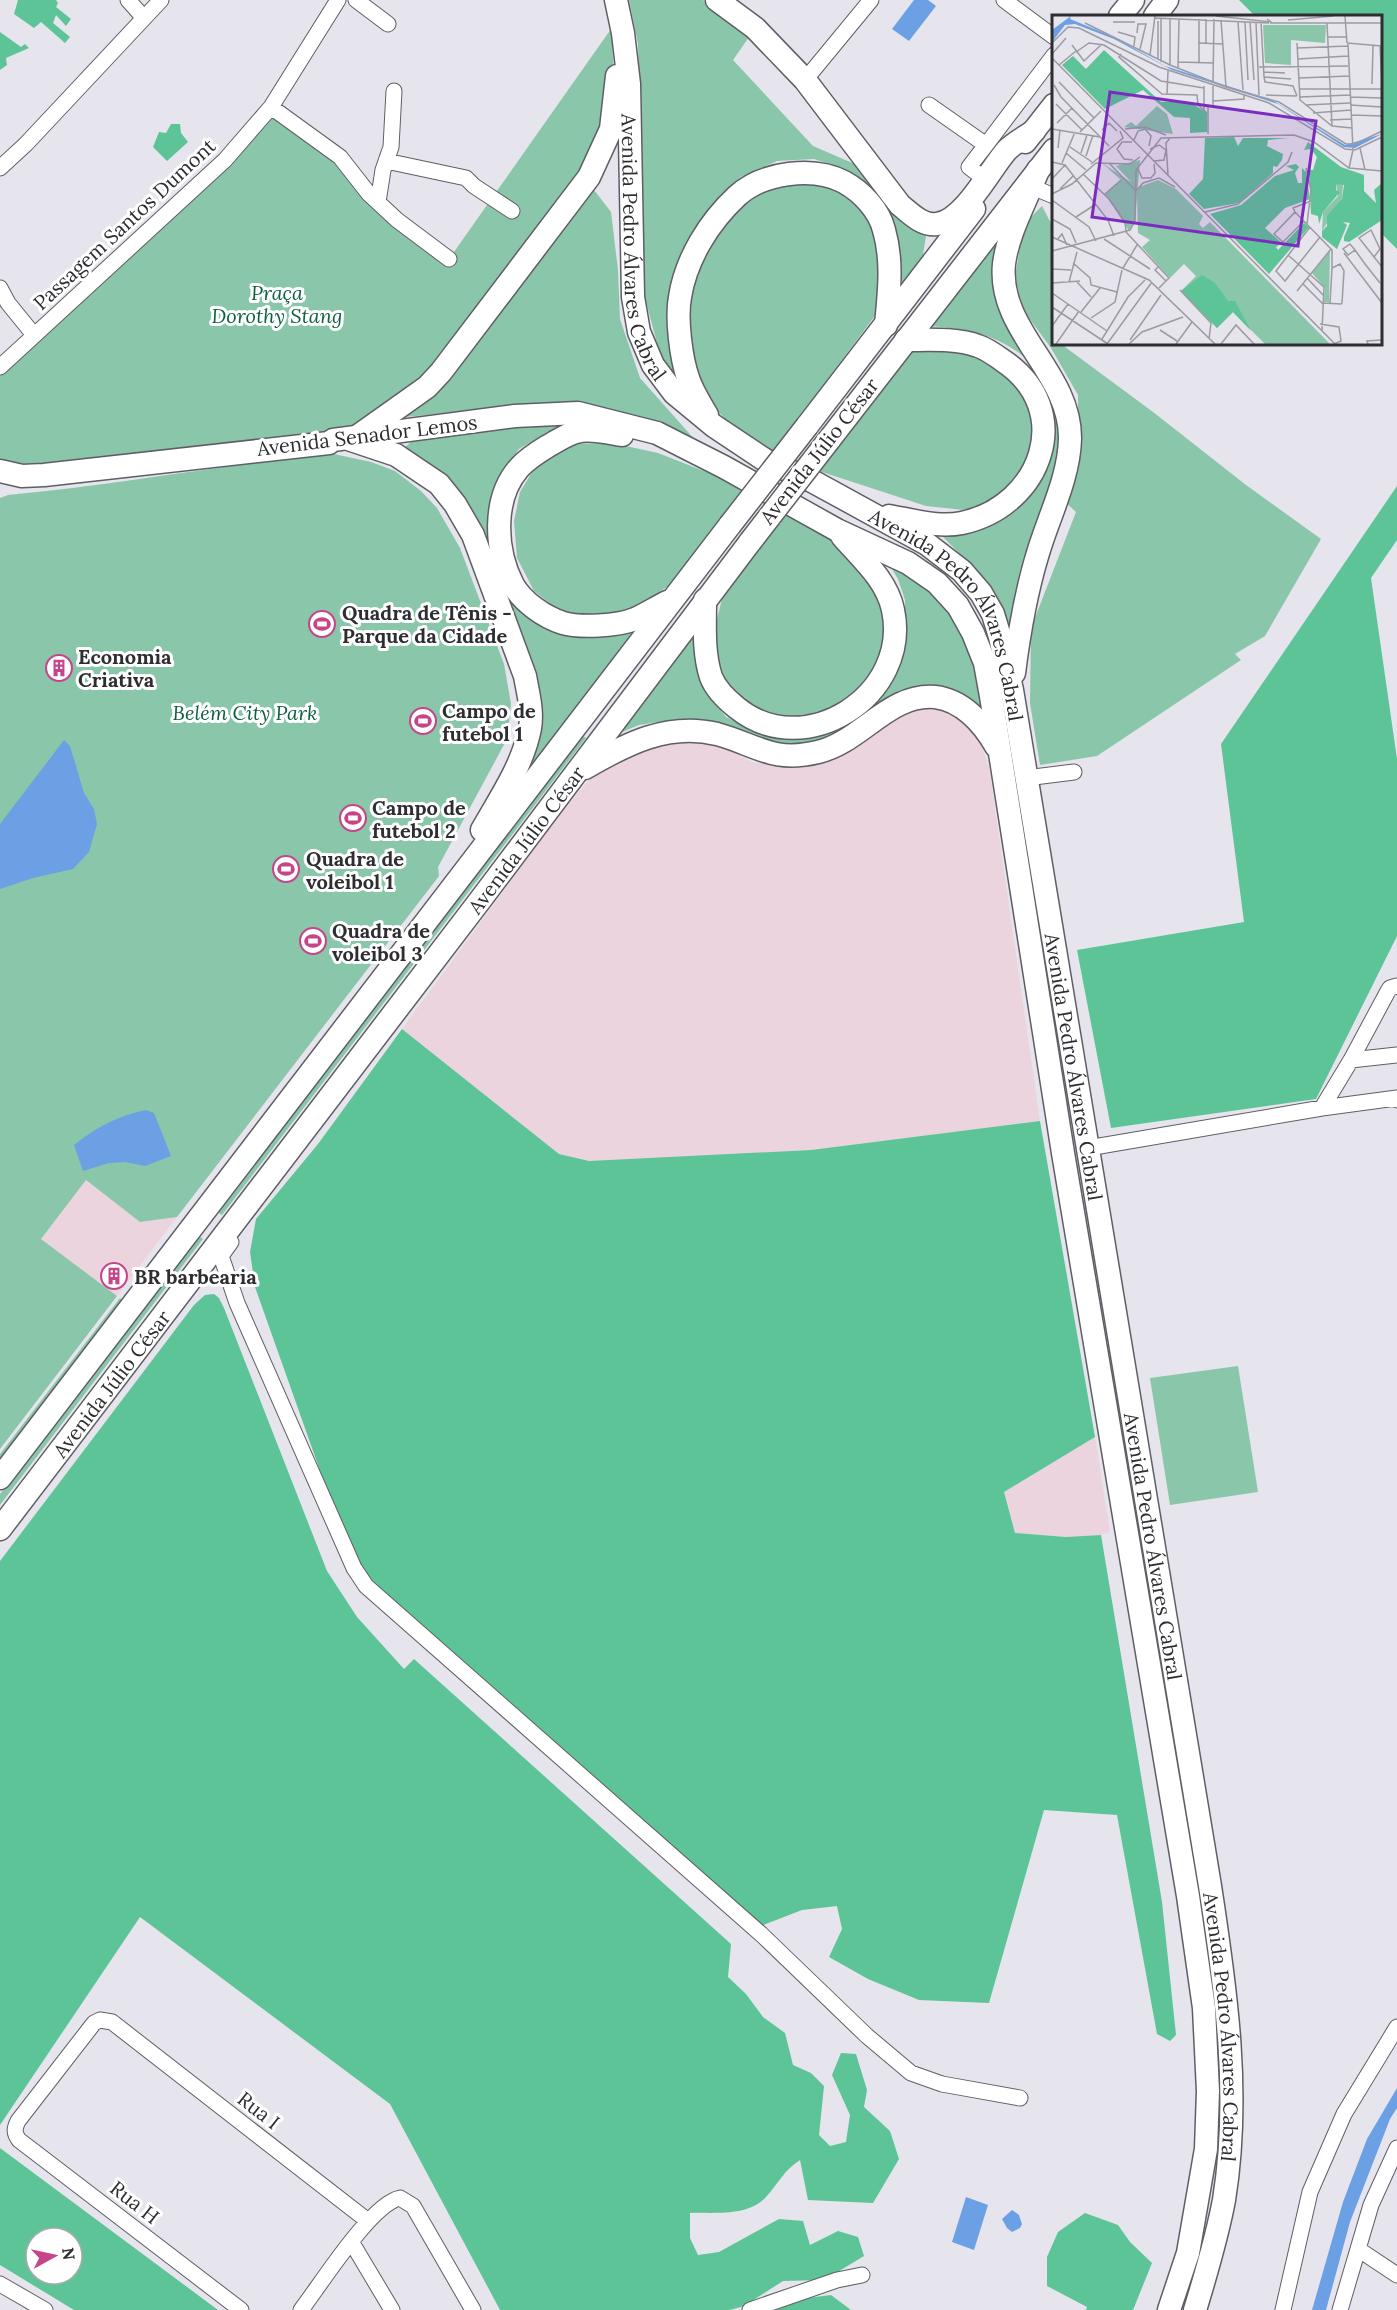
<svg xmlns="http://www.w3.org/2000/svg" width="1397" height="2310" font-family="Lora,serif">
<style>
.commercial{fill:#ecd4de}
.green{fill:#8ac6a9}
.forest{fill:#5dc497;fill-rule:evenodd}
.water{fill:#6ba0e5}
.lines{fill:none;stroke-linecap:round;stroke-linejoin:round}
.street-casing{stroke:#605e65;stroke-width:17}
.primary-casing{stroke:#605e65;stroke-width:25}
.street{stroke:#fff;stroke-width:15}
.primary{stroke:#fff;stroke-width:22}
.primary-bridge-casing{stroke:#605e65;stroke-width:25;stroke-linecap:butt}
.primary-bridge{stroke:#fff;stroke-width:22}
.labels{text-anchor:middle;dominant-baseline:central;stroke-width:6;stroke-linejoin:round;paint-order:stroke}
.street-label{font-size:20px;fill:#2e2d31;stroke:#fff}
.park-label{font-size:20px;font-style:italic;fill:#0f6043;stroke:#fff}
.poi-label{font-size:20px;font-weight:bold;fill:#2e2d31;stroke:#fff;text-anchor:start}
.inset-road{fill:none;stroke:#9c9ba1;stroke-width:1.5}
.view{fill:#7b2cbf;fill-opacity:0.15;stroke:#7b2cbf;stroke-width:3}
.inset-edge{fill:none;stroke:#2e2d31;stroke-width:3}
</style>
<rect width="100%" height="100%" fill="#e6e4ec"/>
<path class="commercial" d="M942,705L976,731L989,767L1040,1121L811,1150L589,1162L559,1154L402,1029L566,806L601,767L643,747L683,741L719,743L753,763L815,762L908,706Z
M86,1180L140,1222L177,1217L117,1296L41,1239Z
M1095,1437L1110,1532L1101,1535L1066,1537L1015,1533L1004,1492Z"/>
<path class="green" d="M629,0H703L749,37L733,60L813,146L857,165L927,230L923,255L902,283L899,246L891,215L870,187L842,168L814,159L777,161L741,177L704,215L682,250L674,278L679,373L670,374L657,343L645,298L638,44Z
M611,29L615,88L611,129L429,385L358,422L333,440L0,471V367L271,107L449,259Z
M801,181L837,190L867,215L877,235L883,275L877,313L773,453C757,442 737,432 724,418C700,393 685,342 686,307C687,274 712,227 737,207C754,194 781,186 801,181Z
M591,186L611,212L618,270L620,319L640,378L696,441L639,416L593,406L558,404L404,417Z
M1042,206L1053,227L1054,344H1061L1153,412L1246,485L1321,539L1265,636L1235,654L1241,660L1097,756L1040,765L1030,703L1031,628L1076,512L1063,500L1078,455V395L1051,348L1023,310L1015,277L1024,224Z
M1007,219L996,253L1060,418L1057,462L1043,508L1020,570L1014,621L1005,623L992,592L976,570L935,529C950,526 1005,515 1014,508C1029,497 1041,482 1049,466C1051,460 1051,453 1052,448C1056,415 1051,378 1023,356C996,334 962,328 929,326Z
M912,346L958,347L1015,376L1034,408V436L1029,468L1012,486L989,502L964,510L926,506L816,470Z
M530,424L560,425L519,449L501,474L490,503L488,533L498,566L522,612L545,628L586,634L636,628L525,775L536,714L448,479L405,447L411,442Z
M612,443L658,453L747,488L670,585L635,607L605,616L565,615L534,591L517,558L514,521L520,492L537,464L572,444Z
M334,454L371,462L395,471L421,491L437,508L460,548L504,664L511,704L507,739L438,867L439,876L177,1217L140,1222L86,1180L41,1239L117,1296L0,1449V498L8,495C118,485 225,464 334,454Z
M786,510L840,544L873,578L883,608L885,642L871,678L848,699L818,718L774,716L750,705L727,686L717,659L715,627L722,599Z
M884,556L935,594L966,638L985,715L956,691L926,686L900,690L859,721L821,741L787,746L719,724L678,719L639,725L610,737L696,624L709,696L726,717L763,734L800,737L894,675L904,648L905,600L898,579Z
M580,734L586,738L222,1215L216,1211Z
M198,1235L203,1239L0,1505V1494Z
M120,1298L123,1301L0,1462V1454Z
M1238,1366L1258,1492L1170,1505L1150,1378Z"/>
<path class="forest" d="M18,0H56L58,3L56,7L71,19L66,26L56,15L53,23L70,37L65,43L41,22L34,28L14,14Z
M1239,0H1397V249L1381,233L1380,16H1255Z
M0,32L21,47L25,44L29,48L6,58L7,65L0,70Z
M171,124H180L181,133L188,142L167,161L153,147L159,132L166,133Z
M1397,486V540L1371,578L1397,759V936L1316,1099L1111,1128L1077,950L1244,922L1221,744Z
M402,1029L559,1154L589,1161L811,1150L1040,1121L1095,1437L1004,1492L1015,1533L1066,1537L1101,1535L1162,1902L1176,2035L1170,2041L1157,2034L1117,1815L1044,1810L989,2003L919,2000L868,1979L829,1957L842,1929L837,1906L802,1910L761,1926L380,1593L346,1544L255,1287L250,1252L256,1219L318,1144Z
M214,1294L219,1298L224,1308L327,1571L357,1617L404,1669L414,1659L731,1944L728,1977L746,1994L763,2017L785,2033L793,2065L811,2073L824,2086L819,2135L830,2146L846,2142L850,2115L832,2075L841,2053L856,2054L867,2090L864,2107L890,2131L899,2159L873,2203L808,2200L800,2160C783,2171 779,2183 766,2197C748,2217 715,2212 690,2213V2238L698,2255L719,2252L779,2219L803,2221L810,2245L838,2231L858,2237L864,2256L824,2280L783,2281L744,2306L730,2310H500L390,2104L140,1917L0,2125V1561L194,1305L205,1295Z
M0,2148L218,2310H74L0,2265ZM36,2238H72V2274H36Z
M1085,2213L1118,2225L1130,2242L1152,2263L1133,2310H1086L1087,2307L1047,2286V2257L1058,2232Z
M831,2295L851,2310H773L807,2298Z"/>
<path class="water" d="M914,0H928L936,6L909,41L892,29Z
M64,740L70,746L84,793L94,809L97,824L89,852L73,869L33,878L0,889V824Z
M146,1110L154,1113L171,1156L145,1166L125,1162L109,1163L83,1171L74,1145C97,1127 117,1116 146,1110Z
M1397,2088V2108L1390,2119L1350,2222L1326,2310H1312L1343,2202L1367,2139Z
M966,2197L988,2205L974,2250L952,2242Z
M1012,2210L1019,2215L1022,2224L1020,2228L1012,2232L1007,2228L1002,2219Z"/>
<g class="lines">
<defs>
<path id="street" d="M128,0L144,18
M356,0L388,24
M1004,0L1054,37
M805,80L871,0
M929,105L986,145L969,167L986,180
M271,107L340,157L369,194L397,220L449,259
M986,145L1054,55
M386,161L466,178L474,186L512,211
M0,168L26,144L161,0
M1032,187L1054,196
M378,202L383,170L391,147L394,91
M0,288L8,303L34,335
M0,367L225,160L271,107L338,0
M1026,778L1074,772
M1351,1060L1397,1055
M1322,1108L1351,1060L1388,991L1390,988L1397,986
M1088,1148L1322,1108L1397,1098V1100
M231,1242L221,1256L237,1303L354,1568L366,1586L761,1934L867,2036L911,2073L942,2084L1020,2098
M352,2243L392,2310
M1358,2249L1397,2275
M0,2284L45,2310
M241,2310L19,2140C14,2133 14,2129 18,2121L94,2023L100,2020L112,2022L368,2221
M301,2310C321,2284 371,2204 400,2198L413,2206L473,2310
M750,2310L837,2280L862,2275
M1283,2310L1310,2192L1344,2114L1397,2027
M1340,2310L1371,2205L1397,2148"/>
<g id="primary">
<path id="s1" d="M616,0L623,33L629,84L633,297L639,332L653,365L674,393L714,426L765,460L812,481L927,544L962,571L981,593L993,614L1000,637L1012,690L1210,1886C1226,1990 1241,2095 1224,2200C1217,2237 1206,2274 1195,2310"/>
<path d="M717,0L755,28L805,80L900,205C910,213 922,226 937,224C964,221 990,169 1007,150C1014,143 1025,137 1034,131"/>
<path d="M1120,16L1133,0"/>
<path d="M1155,16L1167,0"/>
<path d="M1025,142L1054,105"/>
<path d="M707,415C700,403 692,391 688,378C681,358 676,318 680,297C686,259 709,222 737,196C763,172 814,166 844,182C862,192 879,210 884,230C893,261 889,293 886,325"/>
<path d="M807,426L974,209"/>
<path d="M622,435C610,433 592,429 581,431C570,432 557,441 548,446C538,452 527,459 519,468C492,499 495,550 513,585C523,602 544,617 563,623C580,628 618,626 635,619C646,614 657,607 667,602"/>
<path d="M358,436L427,387L441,372L589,177L611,129L617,76"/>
<path d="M351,440L396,455L439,484L455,504L473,535L525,676C528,693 533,711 530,728C523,765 500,798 482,830"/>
<path d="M829,440L1054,150"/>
<path d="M0,471L22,476L44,475L329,443L333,440L515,416L578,413L657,433L724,467L837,530L908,563L937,583L958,606L973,633L985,663L991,696L1063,1153L1188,1896L1204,2008L1208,2091L1206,2149L1188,2253L1169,2310"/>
<path d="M889,516C912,520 939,528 962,523C1042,506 1077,409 1002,360C995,355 987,349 978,346C956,338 929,340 906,340"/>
<path d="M705,600C705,625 703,653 711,677C716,690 727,700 737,708C805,763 911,695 893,610C887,580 861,558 842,536"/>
<path d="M1014,673C1019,633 1026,592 1038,553C1049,516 1069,478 1070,439C1071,372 997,331 1004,264C1008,232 1027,200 1038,170"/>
<path d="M585,768C626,744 668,722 717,734C757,745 772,763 818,752C861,742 889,693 935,697C962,700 983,723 996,746"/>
<path d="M0,1478L730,525"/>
<path id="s2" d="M0,1529L481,899L750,542"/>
</g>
</defs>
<use href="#street" class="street-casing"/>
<use href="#primary" class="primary-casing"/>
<use href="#street" class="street"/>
<use href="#primary" class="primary"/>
<defs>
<path id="primary-bridge" d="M730,525L807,426
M750,542L829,440"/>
</defs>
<use href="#primary-bridge" class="primary-bridge-casing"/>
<use href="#primary-bridge" class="primary-bridge"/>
</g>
<defs>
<symbol id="stadium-ring" viewBox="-11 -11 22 22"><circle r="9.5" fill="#fff" stroke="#c6448a" stroke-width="1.5"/><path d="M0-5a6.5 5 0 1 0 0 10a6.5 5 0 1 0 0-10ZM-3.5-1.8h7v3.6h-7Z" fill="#c6448a"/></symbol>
<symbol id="building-ring" viewBox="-11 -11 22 22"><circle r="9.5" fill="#fff" stroke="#c6448a" stroke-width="1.5"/><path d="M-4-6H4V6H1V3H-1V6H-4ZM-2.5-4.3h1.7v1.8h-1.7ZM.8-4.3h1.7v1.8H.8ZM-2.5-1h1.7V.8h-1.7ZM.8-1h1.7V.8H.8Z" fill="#c6448a"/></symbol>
</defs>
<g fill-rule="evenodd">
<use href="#stadium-ring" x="307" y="609" width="30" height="30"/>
<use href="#building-ring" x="44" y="653" width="30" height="30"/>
<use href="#stadium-ring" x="408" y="706" width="30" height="30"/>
<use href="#stadium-ring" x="338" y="803" width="30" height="30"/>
<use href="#stadium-ring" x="271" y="854" width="30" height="30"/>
<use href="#stadium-ring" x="298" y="926" width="30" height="30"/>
<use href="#building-ring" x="99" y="1261" width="30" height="30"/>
</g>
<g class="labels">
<g class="street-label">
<text transform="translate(124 224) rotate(-43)">Passagem Santos Dumont</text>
<text stroke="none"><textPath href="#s1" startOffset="250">Avenida Pedro Álvares Cabral</textPath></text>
<text transform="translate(367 435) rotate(-7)">Avenida Senador Lemos</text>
<text transform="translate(819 451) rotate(-52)">Avenida Júlio César</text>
<text stroke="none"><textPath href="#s1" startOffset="772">Avenida Pedro Álvares Cabral</textPath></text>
<text stroke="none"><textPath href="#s2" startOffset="867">Avenida Júlio César</textPath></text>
<text stroke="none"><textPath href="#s1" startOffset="1258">Avenida Pedro Álvares Cabral</textPath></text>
<text stroke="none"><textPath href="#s2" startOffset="183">Avenida Júlio César</textPath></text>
<text stroke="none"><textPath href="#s1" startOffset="1744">Avenida Pedro Álvares Cabral</textPath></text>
<text stroke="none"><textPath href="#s1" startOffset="2230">Avenida Pedro Álvares Cabral</textPath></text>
<text transform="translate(259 2110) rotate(38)">Rua I</text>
<text transform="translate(135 2202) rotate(38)">Rua H</text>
</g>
<g class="park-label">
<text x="277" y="292">Praça<tspan x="277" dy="23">Dorothy Stang</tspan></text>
<text x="245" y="712">Belém City Park</text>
</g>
<g class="poi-label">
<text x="342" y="612">Quadra de Tênis -<tspan x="342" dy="23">Parque da Cidade</tspan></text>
<text x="78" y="656">Economia<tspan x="78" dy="23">Criativa</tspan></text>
<text x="442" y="710">Campo de<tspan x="442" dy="23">futebol 1</tspan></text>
<text x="372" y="807">Campo de<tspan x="372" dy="23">futebol 2</tspan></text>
<text x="306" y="858">Quadra de<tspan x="306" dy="23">voleibol 1</tspan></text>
<text x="332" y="930">Quadra de<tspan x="332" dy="23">voleibol 3</tspan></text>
<text x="134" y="1276">BR barbearia</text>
</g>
</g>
<g transform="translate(1052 15)">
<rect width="330" height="330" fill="#e6e4ec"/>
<path d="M211,10H274L273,28L239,25V50L213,48ZM105,91L115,99L121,119L72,112L79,107L84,111ZM88,145L83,206L77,216L53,179L69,165L50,148L79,167L64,151ZM106,165L124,174L151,201L147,209L151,213L158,207L278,329H213L181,297L165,313L129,276L144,261L132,249L118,263L90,232L98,225L86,218L85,178L87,172ZM291,169L290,184L270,216L271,197L286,181L284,169ZM278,236L277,287H272L273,273L260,258Z" fill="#8ac6a9"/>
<path d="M52,35L109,87H138L155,98V117L138,118V103L122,102L91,75L53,94L10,50L21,41L34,54ZM182,122L186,131L191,123H237L216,125L215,131L231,139L230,145L225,152L221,151V158L187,188L152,194L137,179L151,164L153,123ZM256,127L289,152L312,160V176L324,188L322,175L330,168V205L297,227L292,226V222L298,208L291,207L295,210L285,234L270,222V216L275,211V201L290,184L292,170L284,169V175L288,177L271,197L267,209L266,201L259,199L257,155H261L265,142L259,134L252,135ZM244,149L247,152L243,158L246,168H250V153L254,157L258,184L233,193L213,213L230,228L224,232L226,235L252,208L257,212L217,259L158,199L189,190L223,161L242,155L234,151ZM150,260L163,268L176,286H183L199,316L181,297L165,313L129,276Z" fill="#5dc497"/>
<path d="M19,1L18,4L62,22L113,51L220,85L293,130L330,119L303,133L292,132L226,89L120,55L62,24L23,9L13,10L0,27V15Z" fill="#6ba0e5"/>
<path class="inset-road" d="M164,1L219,7L215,4M293,1L295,28M103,3L217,8M109,3V47M169,5L174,72M236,5L281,1M61,7H83M186,7L191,75M193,7L196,65M198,7L202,65M204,7L207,80M209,7L212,62M33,8L118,50L174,72L227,87L294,129H303L330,116M218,8H330M275,8L280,111M66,17L83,22L82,31M85,18L86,9H94L88,34M275,22H295M0,28L16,12L27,13L107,52L217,88L293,134L303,135L330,122M146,28L171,29M154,28V4M245,28L248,85L280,111L300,113M295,28L330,31M296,29L301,135L297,153M20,30L32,46L50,29M328,31L330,69M245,33L296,31M24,37L37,28L52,30L109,66L152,73M0,39L14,23M69,39L67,42L110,79L145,80L146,90L155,98M98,40L103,1M0,43L283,329M106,44V6M246,44L296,41M126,47L161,48M147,47V4M7,50L24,36M118,50V3M207,52L296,51M126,53L127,4M212,57L233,58M212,62L213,67L241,71L245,81M212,62L239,64M247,63L297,61M7,67L42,103M161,67L162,4M320,69L321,31M2,70L9,82L57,131M248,74H330M115,80L116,56M214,80L245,81M248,82L298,80M298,82L330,83M161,86L192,84V79M4,89L30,115M253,90L298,88M298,90L330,92M152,95V71M261,98L299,95M299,100L330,101M278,105L299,104M5,108L20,93M0,114L48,122M73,114L93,112L114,120M50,115L57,108L65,116M28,117L49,96M156,119V91H161V71M82,125L86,116L93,114L99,121L97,131M80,127H70L65,134L72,144L81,145M18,132L40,147M6,133L8,115M308,133L313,155M98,134L107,130L114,135L112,145L102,146M14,138L34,155M29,138L35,120M34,141L41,120M0,147L13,150L56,205L62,221M10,148L23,117M57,148L83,175M39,149L71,123L68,116M254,153L259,175L255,209M86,154L90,163H99L103,158L102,149M31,159L57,184L73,207L74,216M116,160L114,128L118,123M0,164L13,150M8,174L21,161M84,176L91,168L107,163L123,172M0,179L20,169L44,148L78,149L88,142M53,179L69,165M0,185L37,212L44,226M153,197L186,189L236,147L240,137M243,197L280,235V253M24,202L44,189M0,204L18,214L24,228M252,206L231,227L222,219L243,197L241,193L259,186M258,212L224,256L233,266L268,222M74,217L117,263L107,273M0,222L97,265L163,329M52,224L98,254M5,225L10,219L15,230M303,235L296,240L291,234L298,229L303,235L313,249L328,268M0,236L78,215L83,206L84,155L109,123L242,120L262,127L297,153L330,156M292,238L330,288M236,240L272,272L270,316M322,242L328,234L319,215L307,223L330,252M21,248L38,263L39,270L65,277M106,252L103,255L114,266M71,253L85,230M0,254L19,255M255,263L272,281M17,267L25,237M25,267L39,282M0,268L28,266M251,269L271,289M128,275L159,308L157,324M245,276L279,234M0,278L55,316M271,288L289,289L290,288L292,256L288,249L280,253L278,288M0,292L56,329M29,297L48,273M39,303L63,287L70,255M268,309L287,312L289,326L282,329M0,311L16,289M108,315L125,326M50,324L76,282L93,265M78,325L109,280M4,329L27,296M55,329L100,267M77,329L90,317L131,302M124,329L140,307M169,329L184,310L202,329M316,329L315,326L330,325"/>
<path class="view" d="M58,77L264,106L246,231L40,202Z"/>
<rect width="330" height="330" class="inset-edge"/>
</g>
<g transform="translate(54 2256) rotate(82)"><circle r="28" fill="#ffffff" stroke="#ababad" stroke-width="1.5"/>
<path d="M0-4.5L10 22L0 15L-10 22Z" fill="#c6448a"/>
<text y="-9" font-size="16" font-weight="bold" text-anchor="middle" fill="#2e2d31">N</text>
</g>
</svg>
